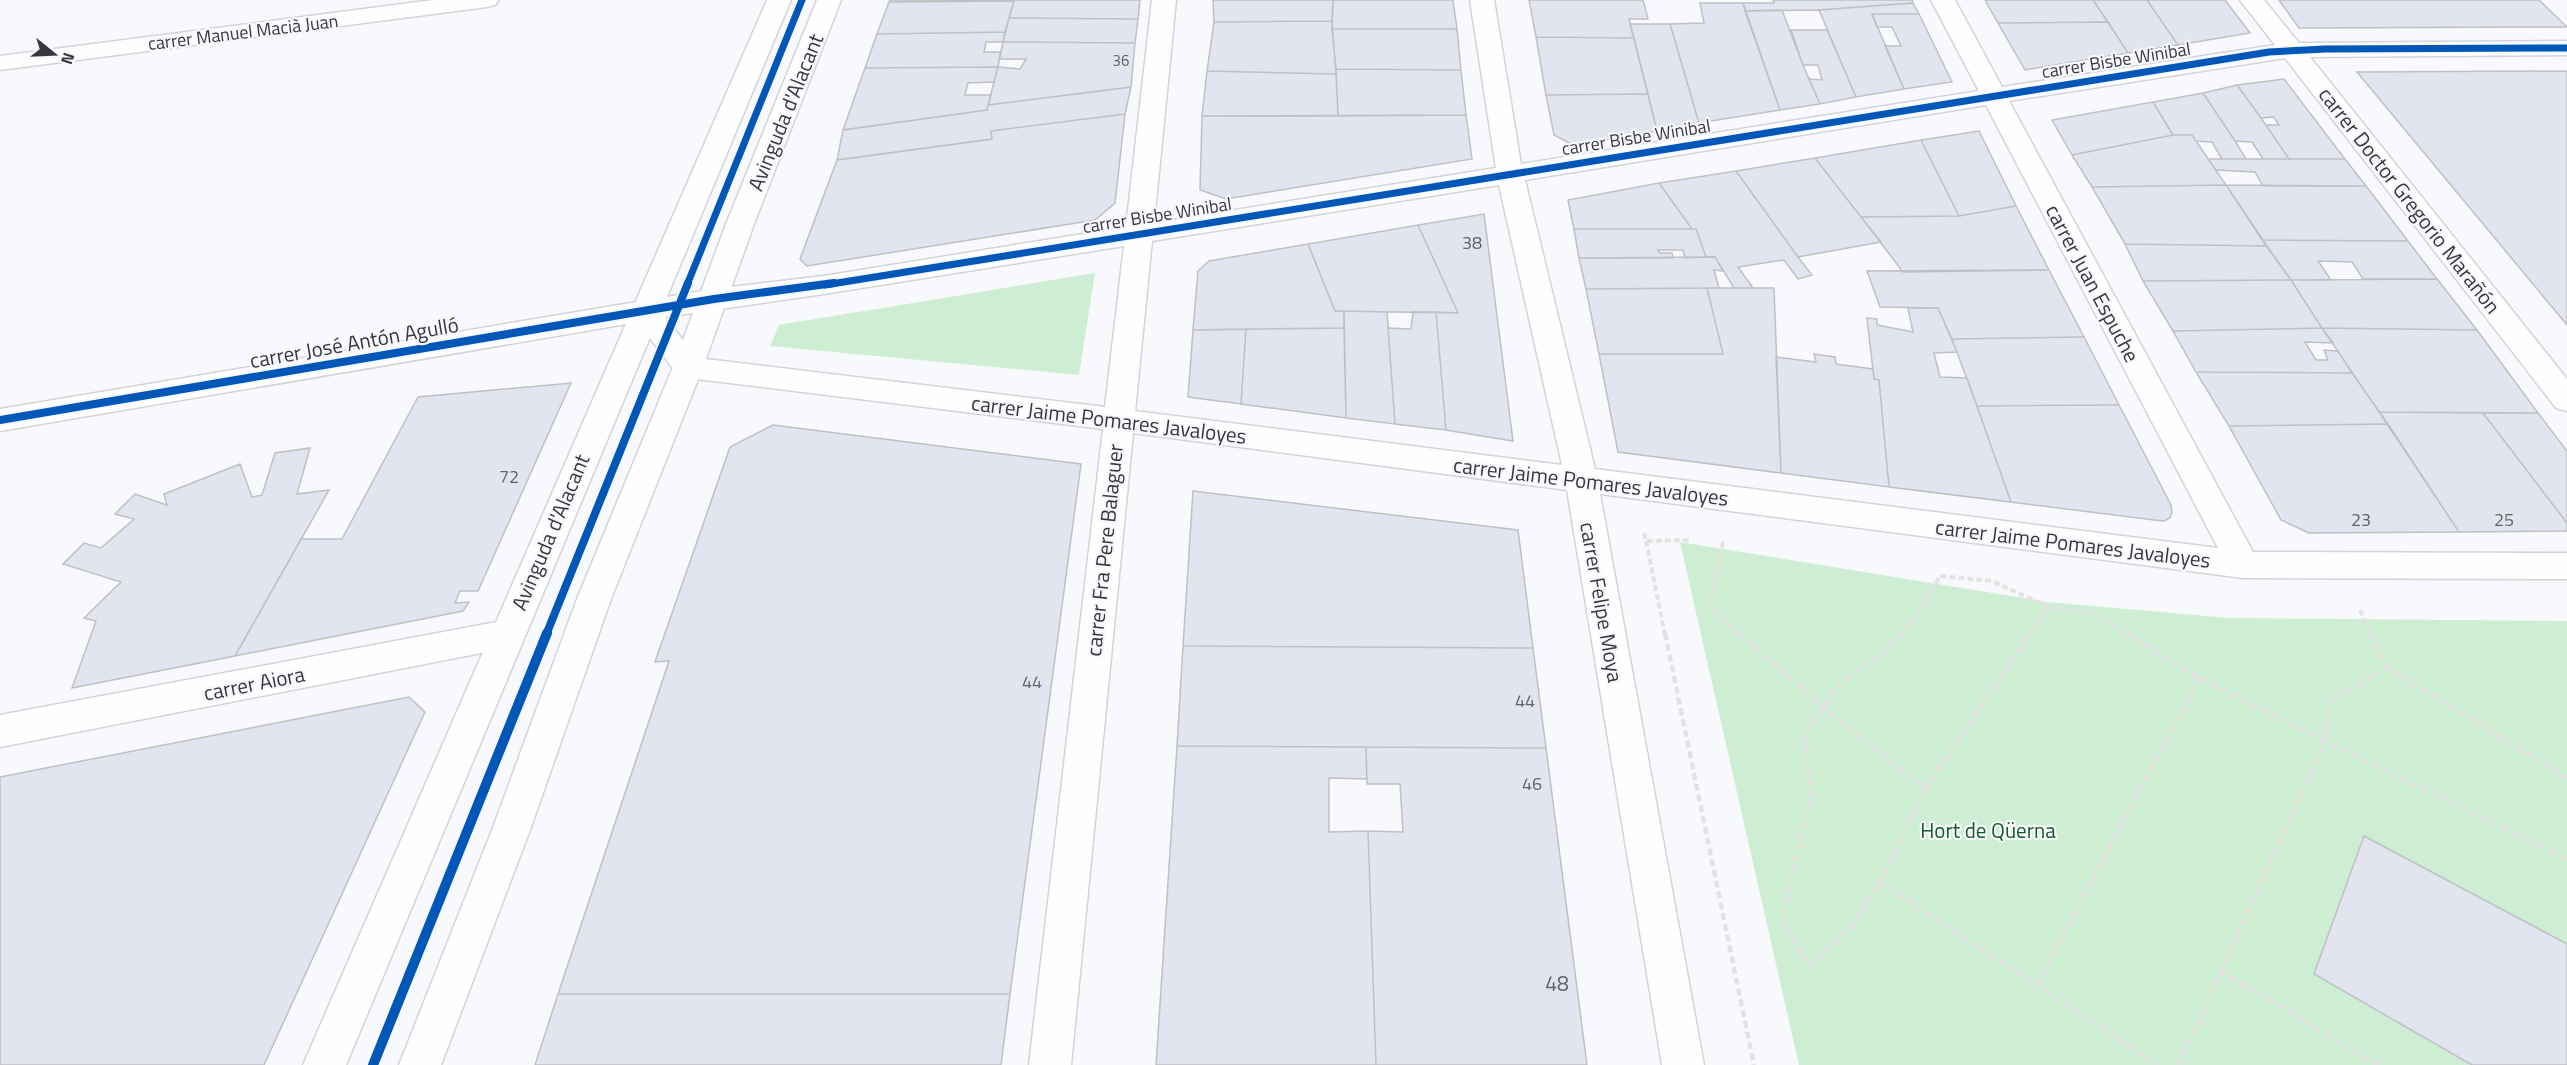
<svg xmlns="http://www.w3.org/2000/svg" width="2567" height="1065" font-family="'Titillium Web',sans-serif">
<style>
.green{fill:#cdeed2}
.building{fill:#e2e4ef;stroke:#bfc0c3;stroke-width:1.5}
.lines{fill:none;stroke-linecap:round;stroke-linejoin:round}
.minor-casing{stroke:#d3d4d8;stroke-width:3}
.secondary-casing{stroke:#d3d4d8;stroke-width:3}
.path-far1{stroke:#e2e2e2;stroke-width:4;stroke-dasharray:6 3;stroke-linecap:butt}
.path{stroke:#e2e2e2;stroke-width:4.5;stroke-dasharray:7 4;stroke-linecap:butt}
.minor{fill:#fefeff;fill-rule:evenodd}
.secondary{fill:#fefeff;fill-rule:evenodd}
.cycleway-far2-casing{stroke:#f7f8fd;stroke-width:10}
.cycleway-far1-casing{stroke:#f7f8fd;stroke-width:12}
.cycleway-casing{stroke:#f7f8fd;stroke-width:14}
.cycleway-far2{stroke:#0057b8;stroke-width:7}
.cycleway-far1{stroke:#0057b8;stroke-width:8}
.cycleway{stroke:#0057b8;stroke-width:10}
.labels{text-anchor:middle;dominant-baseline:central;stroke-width:4.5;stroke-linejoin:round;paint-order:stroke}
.far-number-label{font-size:15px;fill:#63646a}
.far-street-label{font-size:18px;fill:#37383c;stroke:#f7f8fd}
.number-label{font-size:18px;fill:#63646a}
.street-label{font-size:21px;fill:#37383c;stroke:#f7f8fd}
.park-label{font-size:21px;fill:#125c24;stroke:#f7f8fd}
.near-number-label{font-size:21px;fill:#63646a}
</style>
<rect width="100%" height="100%" fill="#f8f9fc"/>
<path class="green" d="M1095,273L1079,375L770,346L779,325Z
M1680,542L2047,602L2229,618L2567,621V1065H1799Z"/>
<path class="building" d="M890,0H1014L889,2Z
M1140,0L1138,19L1009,18L1014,0Z
M1213,0H1333L1332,21L1214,22Z
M1333,0H1453L1457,29H1332Z
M1529,0H1643L1648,19H1629L1634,38L1536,37Z
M1773,0H1912L1913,3L1819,10L1745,11L1743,3H1774Z
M1985,0H2093L2108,22L1998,23Z
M2093,0H2147L2178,45L2128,53Z
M2147,0H2225L2250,33L2178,45Z
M2279,0H2539L2567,27L2299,28Z
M1014,1L1005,32L877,34L889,2Z
M1700,3H1743L1780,110L1699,123L1670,24L1704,23Z
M1913,3L1919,14H1872L1904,89L1856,97L1819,10Z
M1782,10L1803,65L1820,104L1780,110L1745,11Z
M1872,14H1919L1952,82L1904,89L1885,46H1901L1892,27H1877Z
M1009,18L1138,19L1135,43L1003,42Z
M1332,21L1336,74L1207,71L1214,22Z
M2108,22L2128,53L2025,70L1998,23Z
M1630,24H1670L1699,123L1657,131Z
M1332,29H1457L1461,70L1336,69Z
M1791,30H1827L1856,97L1820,104L1809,79L1822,80L1818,65H1803Z
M1005,32L1003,42H986L984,52H1001L998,67L865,68L877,34Z
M1536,37L1634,38L1648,94L1546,95Z
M1003,42L1135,43L1131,87L988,105L998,67L1020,69L1026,59H999Z
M998,67L994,82L968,83L965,95H991L987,110L843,130L865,68Z
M1336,69L1461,70L1466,115L1338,116Z
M1207,71L1336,74L1338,116H1202Z
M2567,71V325L2357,72Z
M2284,79L2345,159H2289L2266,125H2279L2274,117L2261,118L2237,85Z
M2237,85L2261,118L2289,159H2263L2252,142L2235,141L2203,93Z
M1131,87L1125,114L991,131L992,139L837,160L843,130L987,110L988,105Z
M2203,93L2235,141L2246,159H2222L2212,142L2196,141L2192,135H2173L2153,102Z
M1648,94L1657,131L1573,145L1554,135L1546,95Z
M2153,102L2173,135L2072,155L2052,120Z
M1125,114L1115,203L1095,220L807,266L800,259L837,160L992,139L991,131Z
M1466,115L1472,159L1226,199L1200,190L1202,116Z
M1979,131L2016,206L1959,216L1921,140Z
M2173,135H2192L2226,185L2092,187L2072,155Z
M1921,140L1959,216L1861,217L1815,158Z
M1815,158L1861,217L1881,242L1798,257L1736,171Z
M2208,159H2345L2366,186H2263L2255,172L2216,170Z
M1736,171L1798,257L1812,275L1798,279L1784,260L1738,267L1753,288H1734L1715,257H1706L1696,229H1692L1659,183Z
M1659,183L1692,229H1574L1568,200Z
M2226,185L2267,246L2125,244L2092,187Z
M2226,185L2366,186L2408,241L2262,240Z
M2016,206L2049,270L1903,272L1861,217L1959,216Z
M1484,214L1513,441L1446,430L1436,312L1458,313L1418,225Z
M1418,225L1458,313L1335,311L1308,244Z
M1574,229H1696L1706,257L1685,258L1683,250H1658L1660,253H1672L1673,258H1579Z
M2262,240L2408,241L2437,279H2363L2352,262L2318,261L2331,280H2291Z
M1308,244L1335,311H1344V328L1193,330L1198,271L1209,261Z
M2125,244L2267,246L2291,280L2143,281Z
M1715,257L1723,271L1714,270L1719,288L1586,289L1579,258Z
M2049,270L2084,337L1952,339L1938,308L1880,307L1867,271Z
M2437,279L2477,330L2322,328L2291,280Z
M2291,280L2322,328L2173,331L2143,281Z
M1707,288H1774L1781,473L1618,452L1599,354H1723Z
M1707,288L1723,354H1599L1586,289Z
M1908,308H1938L1957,352L1934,353L1940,377L1967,378L2011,502L1889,487L1879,380L1874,379L1867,318L1877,319V325L1913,332Z
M1344,311L1387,312L1395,424L1346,418Z
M1413,312H1436L1446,430L1395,424L1388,328L1411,329Z
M1344,328L1346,418L1241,404L1246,329Z
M2322,328L2477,330L2538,413L2379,412Z
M2322,328L2333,343L2305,342L2316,360H2328L2324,350L2338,351L2352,373L2196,372L2173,331Z
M1246,329L1241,404L1188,397L1193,330Z
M2084,337L2119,405L1977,406L1952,339Z
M1814,354L1835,357L1836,364L1873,369L1874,379L1879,380L1889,487L1781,473L1776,357L1816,362Z
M2196,372L2352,373L2388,424L2229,426Z
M571,383L478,591H460L455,603L469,602L463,611L235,656L301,539H342L418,397Z
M2119,405L2171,505L2172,513L2170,518L2164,521L2154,520L2011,502L1977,406Z
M2379,412L2483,413L2567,523V531L2459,532Z
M2483,413H2538L2567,451V523Z
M2388,424L2459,532L2309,533L2281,520L2229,426Z
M773,425L1081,464L1010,994H558L669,661L655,662L730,447Z
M310,448L297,494L329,490L235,656L72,688L96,621L84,618L121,582L63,564L84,543L101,548L134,519L115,514L135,494L167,505L164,494L240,464L252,497L262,495L275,453Z
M1193,491L1518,530L1533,648L1183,646Z
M1183,646L1533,648L1546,748L1177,746Z
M409,697L425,712L264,1065H0V777Z
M1177,746L1366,747L1367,779L1329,778V832L1368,831L1376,1065H1156Z
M1366,747L1546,748L1587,1065H1376L1368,831L1403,832L1400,784H1367Z
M2364,836L2567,944V1065H2472L2314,974Z
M558,994H1010L1001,1065H535Z"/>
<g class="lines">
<defs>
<path id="minor" d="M433,0H499L495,5L487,7L0,70V56Z
M1152,0H1176L1154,223L1496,168L1470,0H1494L1521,164L1979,91L1931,0H1955L2002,87L2275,45L2240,0H2264L2299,43L2567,41V55L2310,57L2567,379V411L2556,408L2285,58L2009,101L2253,552L2567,553V579L2243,578L1600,494L1704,1065H1662L1567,490L1133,433L1071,1065H1029L1103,429L688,378L677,374L638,322L0,431V409L714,289L824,276L1126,227ZM1986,105L2218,548L1595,469L1525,180ZM1499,185L1562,465L1135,411L1152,241ZM1124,246L1105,407L697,358L665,317L824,294Z
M507,620L519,624L524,634L519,644L507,648L0,747V715Z"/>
<path id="secondary" d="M767,0H791L346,1065H303Z
M817,0H841L754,224L703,367L611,599L530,830L441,1065H399L492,830L577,599L673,367L726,224Z"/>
</defs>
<use href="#minor" class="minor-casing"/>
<use href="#secondary" class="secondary-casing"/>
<path class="path-far1" d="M1644,533L1646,541L1689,540
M1646,541L1665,635
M1723,542L1710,608L1741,635
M2360,610L2372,635
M1900,635L1923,607L1940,576L1992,581L2049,607L2093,613L2129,635
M2030,635L2049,607"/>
<path class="path" d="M1665,633L1754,1065
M1739,633L1823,707L1925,789L1880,882
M1901,633L1886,651L1839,685L1804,735L1812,797L1795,861L1783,925L1810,966L1851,928L1880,882L2158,1065
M2126,633L2199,678L2325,741L2330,701L2387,667L2567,778
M2371,633L2387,667
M1925,789L2031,633
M2221,971L2378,1065
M2037,985L2199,678
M2179,1065L2325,741L2567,859"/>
<use href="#minor" class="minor"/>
<use href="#secondary" class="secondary"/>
<defs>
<path id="cycleway-far2" d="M687,285L802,0
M825,285L2269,52L2325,49L2567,48"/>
<path id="cycleway-far1" d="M0,420L714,299L834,283
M546,635L688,283"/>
<path id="cycleway" d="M373,1065L547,633"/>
</defs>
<use href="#cycleway-far2" class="cycleway-far2-casing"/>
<use href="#cycleway-far1" class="cycleway-far1-casing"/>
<use href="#cycleway" class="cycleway-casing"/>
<use href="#cycleway-far2" class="cycleway-far2"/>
<use href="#cycleway-far1" class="cycleway-far1"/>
<use href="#cycleway" class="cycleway"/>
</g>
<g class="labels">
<g class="far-number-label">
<text x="1121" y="60">36</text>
</g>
<g class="far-street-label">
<text transform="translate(243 32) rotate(-7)">carrer Manuel Macià Juan</text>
<text transform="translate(2116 60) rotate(-9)">carrer Bisbe Winibal</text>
<text transform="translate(1636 137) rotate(-9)">carrer Bisbe Winibal</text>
<text transform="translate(1157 215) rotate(-9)">carrer Bisbe Winibal</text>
</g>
<g class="number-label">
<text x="1472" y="242">38</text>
<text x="509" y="476">72</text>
<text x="2361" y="519">23</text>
<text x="2504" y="519">25</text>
<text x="1032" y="681">44</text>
<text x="1525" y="700">44</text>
<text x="1532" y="783">46</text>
</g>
<g class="street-label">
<text transform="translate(785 112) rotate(-68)">Avinguda d'Alacant</text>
<text transform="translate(2410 200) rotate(52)">carrer Doctor Gregorio Marañón</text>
<text transform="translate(2093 283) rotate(62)">carrer Juan Espuche</text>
<text transform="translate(354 342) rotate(-10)">carrer José Antón Agulló</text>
<text transform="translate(1109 419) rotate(7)">carrer Jaime Pomares Javaloyes</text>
<text transform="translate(1591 481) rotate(7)">carrer Jaime Pomares Javaloyes</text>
<text transform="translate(550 532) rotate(-67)">Avinguda d'Alacant</text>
<text transform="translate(2073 543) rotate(7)">carrer Jaime Pomares Javaloyes</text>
<text transform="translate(1104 550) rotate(-84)">carrer Fra Pere Balaguer</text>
<text transform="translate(1602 602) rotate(80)">carrer Felipe Moya</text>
<text transform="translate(254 683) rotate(-11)">carrer Aiora</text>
</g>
<g class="park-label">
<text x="1988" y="830">Hort de Qüerna</text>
</g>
<g class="near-number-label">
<text x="1557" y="983">48</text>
</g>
</g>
<g transform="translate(54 54) rotate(108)" stroke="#f7f8fd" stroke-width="4.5" paint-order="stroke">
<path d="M0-4.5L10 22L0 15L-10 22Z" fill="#37383c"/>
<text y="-9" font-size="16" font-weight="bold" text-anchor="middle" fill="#37383c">N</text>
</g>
</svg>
